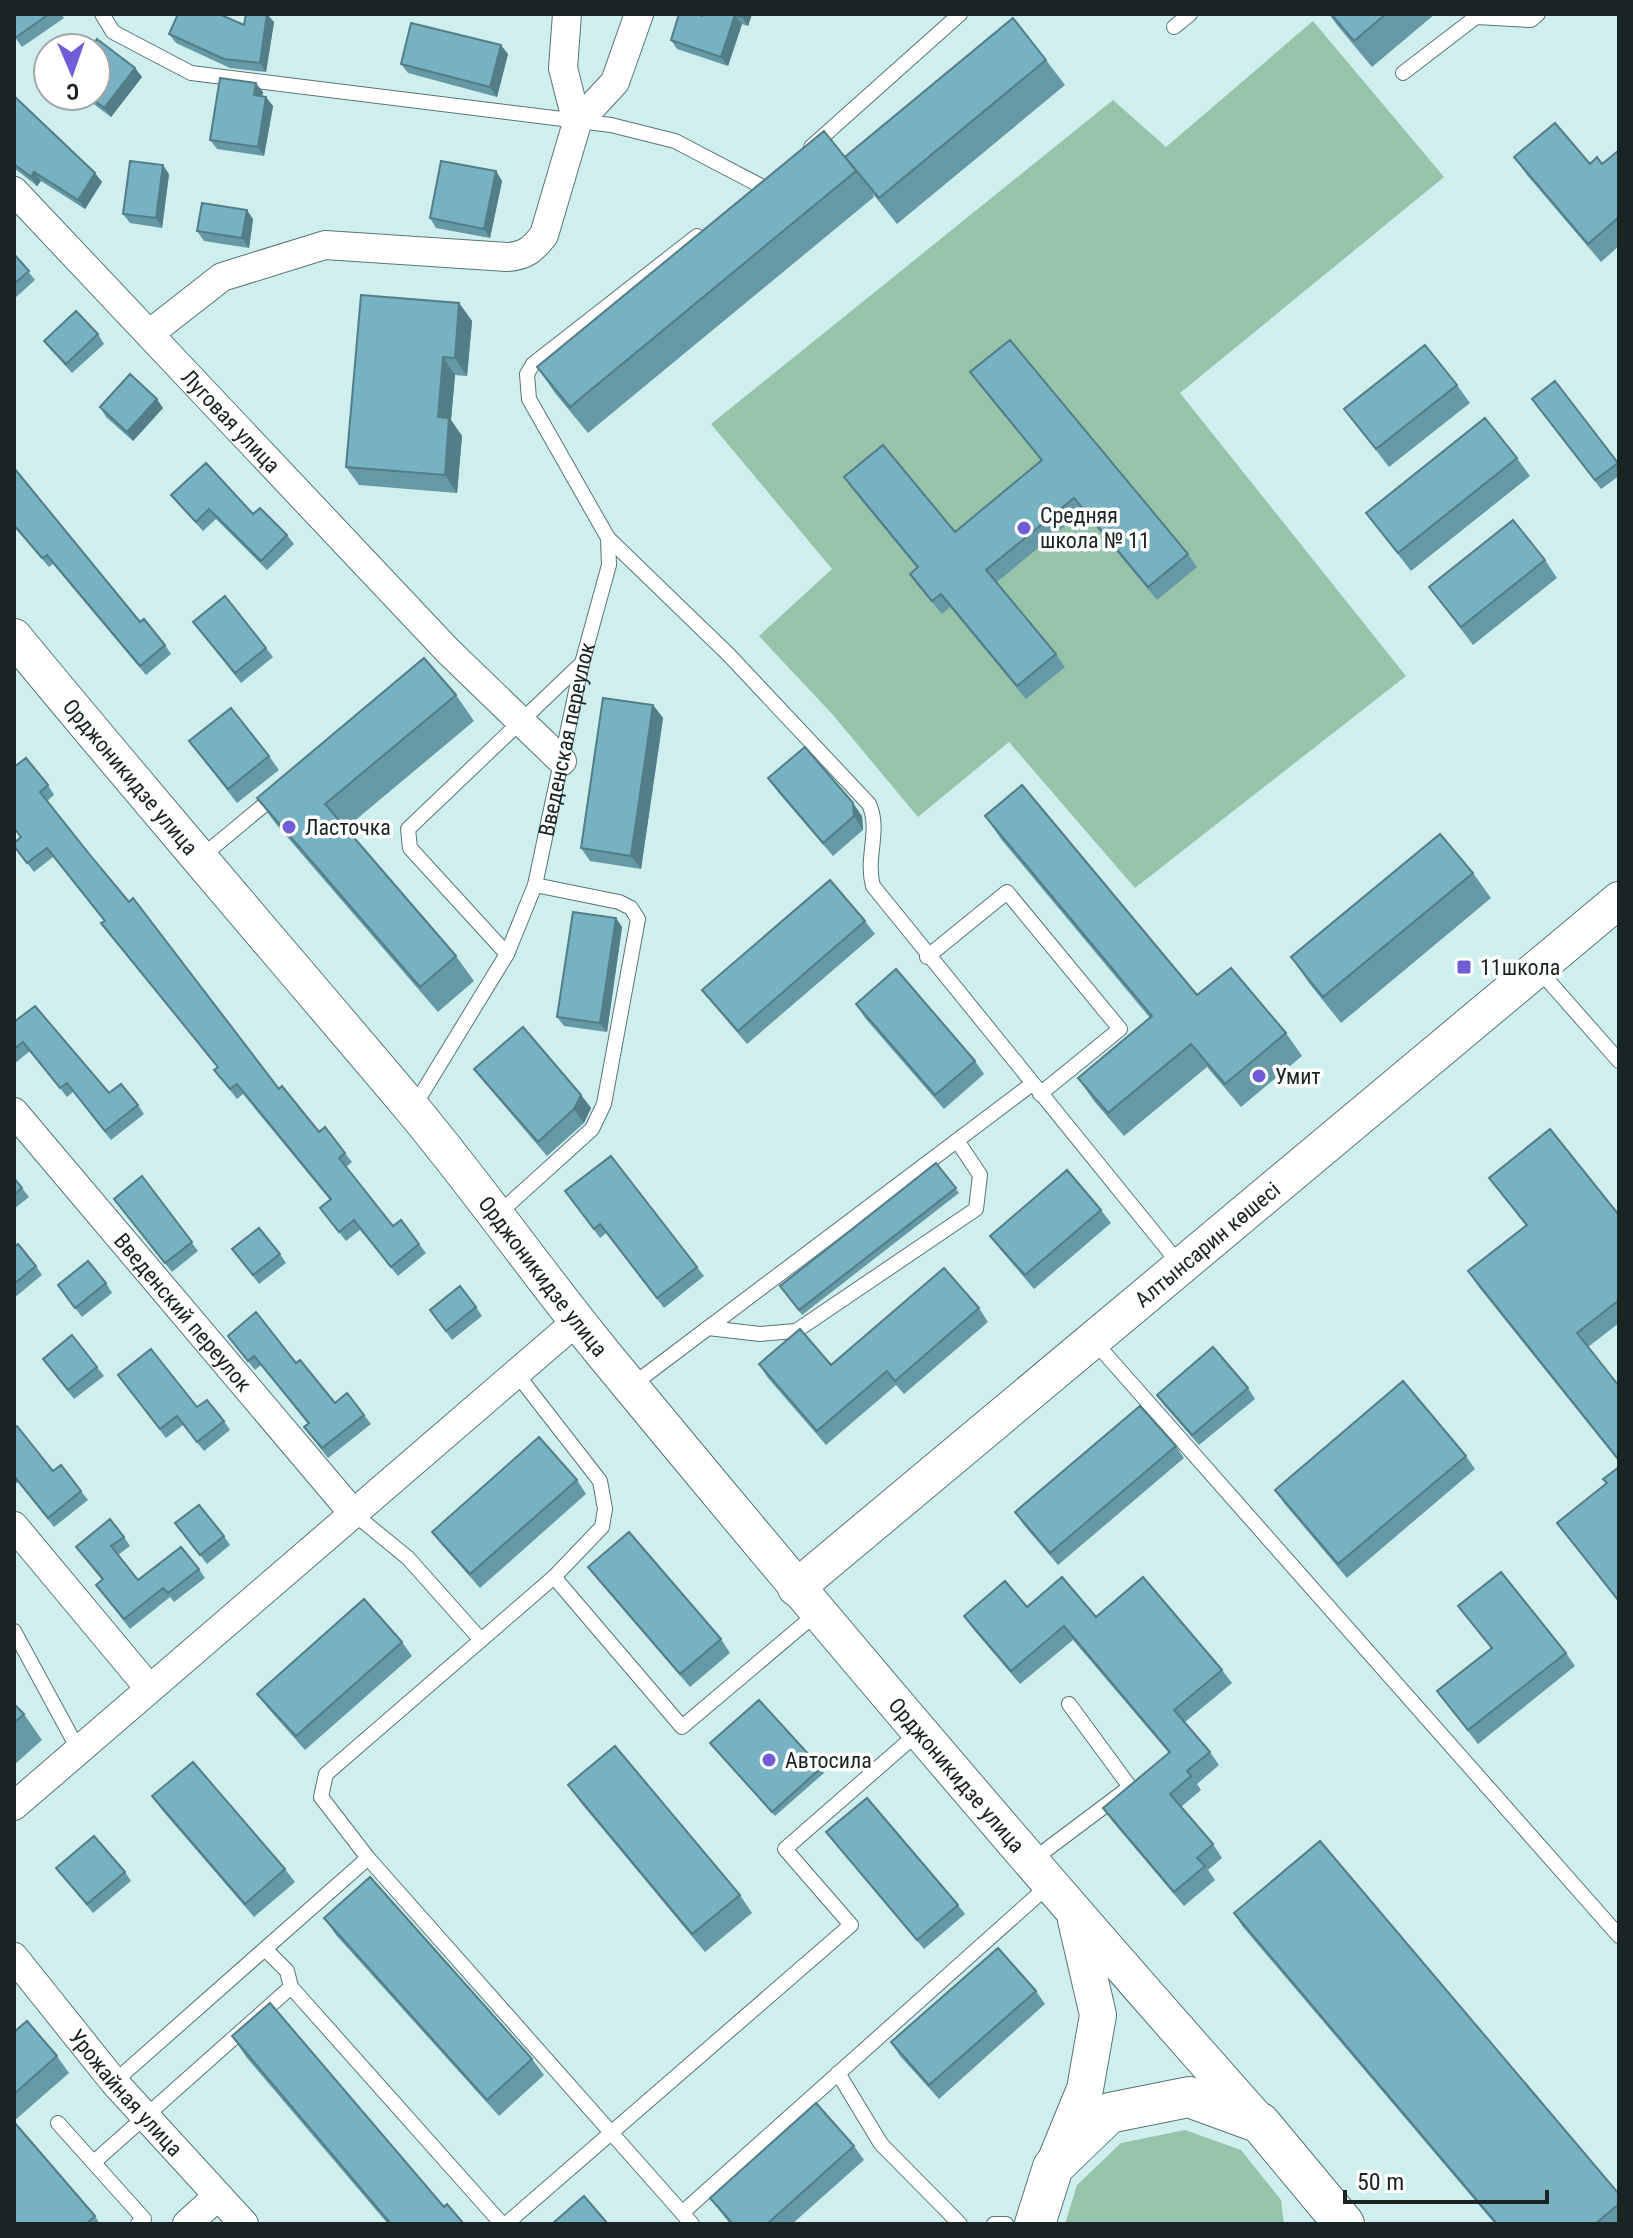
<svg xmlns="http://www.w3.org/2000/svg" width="1633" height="2238" font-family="'Roboto Condensed',sans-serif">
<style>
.green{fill:#96c4aa}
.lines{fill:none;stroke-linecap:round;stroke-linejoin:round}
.service-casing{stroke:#5a7575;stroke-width:16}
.minor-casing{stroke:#5a7575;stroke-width:30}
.tertiary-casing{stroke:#5a7575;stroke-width:38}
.secondary-casing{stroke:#5a7575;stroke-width:42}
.service{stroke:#fff;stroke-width:14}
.minor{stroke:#fff;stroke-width:28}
.tertiary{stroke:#fff;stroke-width:36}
.secondary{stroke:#fff;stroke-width:40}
.wall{fill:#6599a6}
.shaded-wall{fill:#537d87}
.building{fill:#76b2c1;stroke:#537d87;stroke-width:2}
.poi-dot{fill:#725cd6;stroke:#fff;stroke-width:3}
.labels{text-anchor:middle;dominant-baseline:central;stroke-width:7;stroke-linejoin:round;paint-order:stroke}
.street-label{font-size:22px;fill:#192424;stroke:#fff}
.poi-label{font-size:22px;fill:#192424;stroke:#fff;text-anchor:start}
</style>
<rect width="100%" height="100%" fill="#cfeeee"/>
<path class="green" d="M1313,21L1444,177L1180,393L1406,676L1135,888L1009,742L918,817L833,715L759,636L832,569L711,424L1113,100L1166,147Z
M1185,2130L1241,2150L1281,2200L1284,2224H1065L1077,2185L1121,2143Z"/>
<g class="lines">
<defs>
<g id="service">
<path d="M102,14L113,32L191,73L611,125L675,141L761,186"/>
<path d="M1174,27L1190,14"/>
<path d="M1403,73L1476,17L1531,20L1538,14"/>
<path d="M811,147L960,14"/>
<path d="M608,538L728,654L869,804C881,831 865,857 873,886L1181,1266"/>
<path d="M200,858L276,795"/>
<path d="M507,954L410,848L408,829L582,663"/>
<path d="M927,957L1007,892L1120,1029L1040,1094"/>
<path d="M1538,969L1619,1061"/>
<path id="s1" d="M413,1108L507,954L535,885L582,663L609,565L608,538L529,399L527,374L533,364L697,236"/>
<path d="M497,1215L592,1129L604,1104L638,919L631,908L619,902L535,885"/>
<path d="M708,1328L760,1334L796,1331L976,1209L980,1175L958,1142"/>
<path d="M1093,1340L1619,1936"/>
<path d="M631,1386L1032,1084"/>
<path d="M353,1513L408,1558L481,1640"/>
<path d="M554,1577L682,1727L817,1613"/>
<path d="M14,1631L78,1749"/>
<path d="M368,1858L321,1797L326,1774L554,1577L602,1527L605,1509L600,1481L516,1373"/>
<path d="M1030,1862L1130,1787L1069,1704"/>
<path d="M265,1949L287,1971L291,1987"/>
<path d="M838,2073L881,2144L960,2224"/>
<path d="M114,2082L368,1858L692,2224"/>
<path d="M58,2123L144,2219L138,2224"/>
<path d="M94,2162L291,1987L502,2224"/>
<path d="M682,2213L1049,1885"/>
<path d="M506,2224L851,1925L785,1849L919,1732"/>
<path d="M994,2224H1006"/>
</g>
<g id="minor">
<path d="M577,123L615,82L639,14"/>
<path id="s2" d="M14,191L448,651L562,761"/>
<path d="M149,334L222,277L325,245L507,257C526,256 533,249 544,235L577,123L563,68L567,14"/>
<path id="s3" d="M14,1112L353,1513"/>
<path d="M14,1526L149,1688"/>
<path d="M14,1806L577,1321"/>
<path id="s4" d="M14,1957L114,2082L244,2224"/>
<path d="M187,2224L218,2196"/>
</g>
<g id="tertiary">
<path id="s5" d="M14,637C144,795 278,950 410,1106C477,1186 536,1271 602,1352C817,1613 1035,1870 1260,2123"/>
<path id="s6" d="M796,1588L1619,900"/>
<path d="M1053,2167L1085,2089L1098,2015L1076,1920"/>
</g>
<path id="secondary" d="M1035,2224L1053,2167L1109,2113L1189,2097L1260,2123L1344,2224"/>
</defs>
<use href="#service" class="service-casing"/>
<use href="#minor" class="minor-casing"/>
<use href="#tertiary" class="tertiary-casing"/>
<use href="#secondary" class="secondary-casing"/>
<use href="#service" class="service"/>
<use href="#minor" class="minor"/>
<use href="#tertiary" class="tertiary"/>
<use href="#secondary" class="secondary"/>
</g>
<path class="wall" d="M14,14H61L64,18L22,47L14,36Z
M703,14H752L748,26L742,24L728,66L677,49L671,40L702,16Z
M1329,14H1435L1372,67L1337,25Z
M274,22L266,72L230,68L176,43L169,34Z
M508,54L497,97L408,73L401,64Z
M1046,60L1065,85L897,224L873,194L874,197L588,433L555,393L537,367L847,160Z
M135,68L142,77L111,117L83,96H96Z
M263,92L262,96L273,106L264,156L217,149L210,140Z
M14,96L102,182L85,209L41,181L37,186L14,168Z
M1619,150V246L1601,262L1527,175L1514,157L1590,164H1602Z
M496,171L502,181L490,238L436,228L430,218Z
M169,174L162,228L130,223L123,214Z
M253,219L249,248L204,241L197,231Z
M14,254L35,280L14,299Z
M459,303L472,321L467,376L455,375L451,420L462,436L457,493L359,485L346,467Z
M98,334L104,344L72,373L51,350L44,341Z
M970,372L1188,554L1197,567L1157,600L1083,511L997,582L1056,654L1065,667L1026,699L950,607L942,614L919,587L910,574L917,568L853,490L844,477L955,532L1041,460L980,386Z
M1555,381L1619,464V476L1601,489L1539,408Z
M1457,385L1470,403L1389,467L1344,409Z
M100,407L163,408L133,441L106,417Z
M1517,458L1530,476L1411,571L1366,513Z
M14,468L140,622L165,645L171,654L146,675L53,564L49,567L14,527Z
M171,495L253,514L287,535L294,544L267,570L216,519L203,531L178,504Z
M1545,560L1557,578L1473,645L1429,587Z
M193,622L266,648L273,657L241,683Z
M456,695L474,721L346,828L456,956L474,981L438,1012L276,824L257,798Z
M653,705L663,718L641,869L590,861L581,848Z
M189,741L269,756L279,770L237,803Z
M14,767L48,785L54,795L47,801L90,855L279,1089L319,1132L345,1153L352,1162L346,1167L393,1226L419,1244L426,1253L398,1276L360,1230L346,1241L320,1208L330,1200L243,1094L237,1099L214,1070L218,1067L108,932L101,923L104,921L53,857L34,872L14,846L21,837L14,829Z
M768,778L862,816L863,830L833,856L778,792Z
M985,816L1197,995L1286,1033L1302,1056L1241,1107L1207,1067L1124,1136L1094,1101L1078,1078L1150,1018L1001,839Z
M1473,873L1491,898L1341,1023L1309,983L1291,957Z
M616,918L622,927L607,1032L564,1026L557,1017Z
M865,921L875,934L747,1044L712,1003L702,990Z
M856,1004L975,1061L984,1074L944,1109L865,1018Z
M14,1022L109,1093L138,1105L144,1114L111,1140L73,1092L67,1097L30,1051L14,1064Z
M474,1069L581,1095L591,1108L584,1123L547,1156L484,1082Z
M936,1163L959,1193L802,1315L780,1286Z
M142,1176L198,1251L172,1272L114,1199Z
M14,1178L29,1197L14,1209Z
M1489,1178L1619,1215V1323L1588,1347L1619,1386V1462L1478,1286L1468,1271L1526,1226Z
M565,1191L697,1267L704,1276L664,1308L606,1233L600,1238Z
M1101,1210L1111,1223L1034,1289L1000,1249L990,1236Z
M14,1247L36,1266L42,1275L14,1298Z
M232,1249L280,1254L286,1263L259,1284Z
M106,1283L112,1293L82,1317L58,1285Z
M476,1307L482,1316L452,1340L430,1310Z
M979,1308L988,1322L904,1394L896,1385L826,1445L768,1378L759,1364L831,1365Z
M228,1336L296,1363L335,1403L364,1415L371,1424L328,1458L304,1427L308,1424L261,1365L255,1370Z
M43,1359L97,1367L104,1376L74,1399Z
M118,1375L197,1407L224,1421L230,1430L204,1451L183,1425L166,1438Z
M1248,1388L1255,1399L1199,1445L1164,1405L1157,1395Z
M14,1428L53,1471L81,1491L88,1500L54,1527L18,1482L14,1485Z
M1176,1446L1184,1458L1058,1565L1023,1524L1015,1512Z
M1466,1456L1475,1469L1347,1578L1284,1503L1275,1490Z
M1619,1467V1603L1557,1523L1606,1483Z
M577,1480L586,1494L480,1588L442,1545L432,1532Z
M175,1523L224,1536L230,1545L207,1564Z
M124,1537L130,1546L118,1555L138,1580L199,1569L205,1578L174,1602L170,1597L130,1629L96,1585L102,1580L76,1547Z
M588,1567L721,1639L730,1653L690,1687L598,1580Z
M1458,1606L1566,1653L1575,1666L1478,1744L1437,1691L1491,1648Z
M1027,1607L1096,1617L1222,1670L1232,1683L1185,1722L1210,1752L1219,1765L1197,1784L1201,1790L1181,1807L1213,1844L1222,1858L1208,1870L1215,1880L1184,1906L1113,1822L1103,1808L1169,1753L1073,1640L1020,1684L974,1630L964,1616Z
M402,1642L412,1656L305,1750L267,1707L257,1694Z
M14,1704L24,1714L42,1740L14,1765Z
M710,1743L821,1768L824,1773L775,1816Z
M568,1785L740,1895L752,1913L705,1952L581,1803Z
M152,1796L285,1869L295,1882L254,1917L162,1810Z
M826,1832L958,1905L965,1914L924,1949Z
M56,1868L125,1872L131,1881L93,1913Z
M1234,1913L1619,2194V2224H1495L1243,1927Z
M324,1918L532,2059L544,2075L499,2116L336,1935Z
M1036,1991L1045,2004L939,2099L900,2056L891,2042Z
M14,2032L57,2056L69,2073L14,2121Z
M232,2036L444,2207L464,2224H388L247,2058Z
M854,2146L864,2160L792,2224H730L710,2198Z
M95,2216L100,2224H14Z"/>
<path class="shaded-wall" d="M267,14L274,22L266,72L260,63Z
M743,14H752L748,26L742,17Z
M735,15L742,24L728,66L721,57Z
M501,45L508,54L497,97L490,87Z
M135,68L142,77L111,117L104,108Z
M256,83L263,92L261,104L254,95Z
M266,97L273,106L264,156L258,147Z
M163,165L169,174L162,228L156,218Z
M496,171L502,181L490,238L484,229Z
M34,172L41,181L37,186L31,177Z
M95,173L102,182L85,209L78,200Z
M247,210L253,219L249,248L242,238Z
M459,303L472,321L467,376L455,358Z
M443,357L455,375L451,420L462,436L457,493L445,475L438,417Z
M157,399L163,408L133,441L127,432Z
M653,705L663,718L641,869L631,856Z
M853,803L862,816L863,830L854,816Z
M616,918L622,927L607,1032L600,1023Z
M581,1095L591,1108L584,1123L574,1109Z"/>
<path class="building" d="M14,14H49L15,38L14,36Z
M178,14H219L244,25L246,14H267L260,63L224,59L169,34Z
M679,14H697L702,16L703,14H743L742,17L735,15L721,57L671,40Z
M1331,14H1386L1354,41Z
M1013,18L1046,60L879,198L845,157Z
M411,23L501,45L490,87L401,64Z
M97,39L135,68L104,108L89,96H96V48H90Z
M220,78L256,83L254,95L266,97L258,147L210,140Z
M14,96L95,173L78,200L34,172L31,177L14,164Z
M1555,123L1590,164L1597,157L1602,164L1619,150V217L1588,244L1514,157Z
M824,131L856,171L570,407L537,367Z
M130,161L163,165L156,218L123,214Z
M441,161L496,171L484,229L430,218Z
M202,203L247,210L242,238L197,231Z
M14,254L29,271L14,284Z
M361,295L459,303L455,358L443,357L438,417L449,418L445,475L346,467Z
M76,311L98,334L66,364L44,341Z
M1010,340L1188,554L1148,587L1074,498L986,570L1056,654L1017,686L941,594L932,601L910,574L918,567L844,477L883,445L955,532L1042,460L970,372Z
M1425,345L1457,385L1376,449L1344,409Z
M130,374L157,399L127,432L100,407Z
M1555,381L1618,463L1595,480L1532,399Z
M1485,418L1517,458L1398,553L1366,513Z
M206,463L253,514L260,508L287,535L261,561L209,509L196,522L171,495Z
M14,468L140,622L144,619L165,645L140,666L47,555L42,558L14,525Z
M1513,520L1545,560L1461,627L1429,587Z
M225,596L266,648L235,673L193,622Z
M424,658L456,695L325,804L456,956L420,987L257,798Z
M603,698L653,705L631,856L581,848Z
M231,708L269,756L228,789L189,741Z
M805,747L853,803L854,816L823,843L768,778Z
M26,758L48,785L40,792L90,855L129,902L133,898L279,1089L282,1086L319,1132L325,1127L345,1153L339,1158L393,1226L401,1220L419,1244L391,1267L354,1220L339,1232L320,1208L331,1199L237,1084L230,1089L214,1070L218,1067L101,923L105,921L47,848L27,863L14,846V843L21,837L14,828V767Z
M1022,785L1197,995L1231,968L1286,1033L1225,1084L1191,1044L1108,1113L1078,1078L1152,1016L985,816Z
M1440,834L1473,873L1323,997L1291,957Z
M830,880L865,921L738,1031L702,990Z
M573,912L616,918L600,1023L557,1017Z
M896,969L975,1061L935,1095L856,1004Z
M35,1006L109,1093L121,1084L138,1105L105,1131L67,1083L60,1088L23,1042L14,1049V1022Z
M523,1027L581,1095L574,1109L538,1142L474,1069Z
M1550,1129L1619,1215V1300L1577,1333L1619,1386V1460L1468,1271L1527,1225L1489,1178Z
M611,1156L697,1267L657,1298L600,1224L594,1229L565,1191Z
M936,1163L956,1188L799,1310L780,1286Z
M1067,1170L1101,1210L1025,1275L990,1236Z
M142,1176L192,1242L165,1263L114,1199Z
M14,1178L22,1188L14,1195Z
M259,1228L280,1254L253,1275L232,1249Z
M18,1244L36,1266L14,1284V1247Z
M88,1261L106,1283L75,1308L58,1285Z
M944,1268L979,1308L895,1381L887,1371L817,1431L759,1364L800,1329L831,1365Z
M460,1286L476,1307L446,1331L430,1310Z
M256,1312L296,1363L300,1360L335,1403L347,1393L364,1415L322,1448L304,1427L309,1423L254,1356L248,1361L228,1336Z
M72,1335L97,1367L68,1390L43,1359Z
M1213,1347L1248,1388L1192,1435L1157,1395Z
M151,1349L197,1407L207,1400L224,1421L197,1442L177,1416L160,1429L118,1375Z
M1403,1381L1466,1456L1338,1564L1275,1490Z
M1140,1406L1176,1446L1050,1553L1015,1512Z
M17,1426L53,1471L61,1465L81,1491L48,1518L14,1476V1428Z
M539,1437L577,1480L470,1574L432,1532Z
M1619,1467V1601L1557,1523L1607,1483L1603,1479Z
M199,1505L224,1536L200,1555L175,1523Z
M110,1519L124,1537L111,1546L138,1580L181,1547L199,1569L168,1593L163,1588L124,1619L96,1585L103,1579L76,1547Z
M629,1532L721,1639L680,1674L588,1567Z
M1501,1572L1566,1653L1468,1730L1437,1691L1492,1648L1458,1606Z
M1062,1577L1096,1617L1143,1577L1222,1670L1174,1710L1210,1752L1187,1771L1191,1776L1170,1794L1213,1844L1197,1858L1205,1866L1174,1892L1103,1808L1170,1752L1064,1626L1011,1671L964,1616L1005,1581L1027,1607Z
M364,1599L402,1642L296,1736L257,1694Z
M759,1700L821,1768L772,1812L710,1743Z
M14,1704L24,1714L14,1723Z
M615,1746L740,1895L692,1934L568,1785Z
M193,1762L285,1869L245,1904L152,1796Z
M867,1798L958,1905L917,1940L826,1832Z
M94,1836L125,1872L87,1904L56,1868Z
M1320,1841L1619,2194V2204L1595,2224H1497L1234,1913Z
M370,1877L532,2059L487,2100L324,1918Z
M998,1948L1036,1991L929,2085L891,2042Z
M270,2003L444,2207L447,2204L464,2224H391L232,2036Z
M27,2021L57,2056L14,2094V2032Z
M816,2103L854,2146L767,2224H733L710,2198Z
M14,2122L95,2216L86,2224H14Z
M584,2196L608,2224H552Z"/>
<g class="poi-dot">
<circle cx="1024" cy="528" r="8"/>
<circle cx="289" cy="827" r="8"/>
<rect x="1456" y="959" width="16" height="16" rx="4"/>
<circle cx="1259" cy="1076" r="8"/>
<circle cx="769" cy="1760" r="8"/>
</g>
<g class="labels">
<g class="street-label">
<text stroke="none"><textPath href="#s2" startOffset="316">Луговая улица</textPath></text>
<text stroke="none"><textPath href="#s1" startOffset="404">Введенская переулок</textPath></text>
<text stroke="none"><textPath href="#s5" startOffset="182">Орджоникидзе улица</textPath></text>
<text stroke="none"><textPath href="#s6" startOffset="536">Алтынсарин көшесі</textPath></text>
<text stroke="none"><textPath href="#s5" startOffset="830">Орджоникидзе улица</textPath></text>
<text stroke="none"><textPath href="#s3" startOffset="262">Введенский переулок</textPath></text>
<text stroke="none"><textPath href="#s5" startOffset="1478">Орджоникидзе улица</textPath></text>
<text stroke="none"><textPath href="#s4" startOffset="176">Урожайная улица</textPath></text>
</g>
<g class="poi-label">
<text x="1040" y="515">Средняя<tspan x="1040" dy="25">школа № 11</tspan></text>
<text x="305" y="827">Ласточка</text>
<text x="1480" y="967">11школа</text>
<text x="1275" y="1076">Умит</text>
<text x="785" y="1760">Автосила</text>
</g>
</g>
<rect width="1633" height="2238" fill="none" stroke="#192424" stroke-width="32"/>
<g transform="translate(72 72) rotate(178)"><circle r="38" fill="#ffffff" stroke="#a3a7a7" stroke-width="2"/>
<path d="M0-6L14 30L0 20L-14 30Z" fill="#725cd6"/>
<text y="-12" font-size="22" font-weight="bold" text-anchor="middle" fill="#192424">С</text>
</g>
<path d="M1345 2190v12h202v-12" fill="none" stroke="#192424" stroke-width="4"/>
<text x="1357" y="2190" font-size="24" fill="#192424" stroke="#ffffff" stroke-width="6" paint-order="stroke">50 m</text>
</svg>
